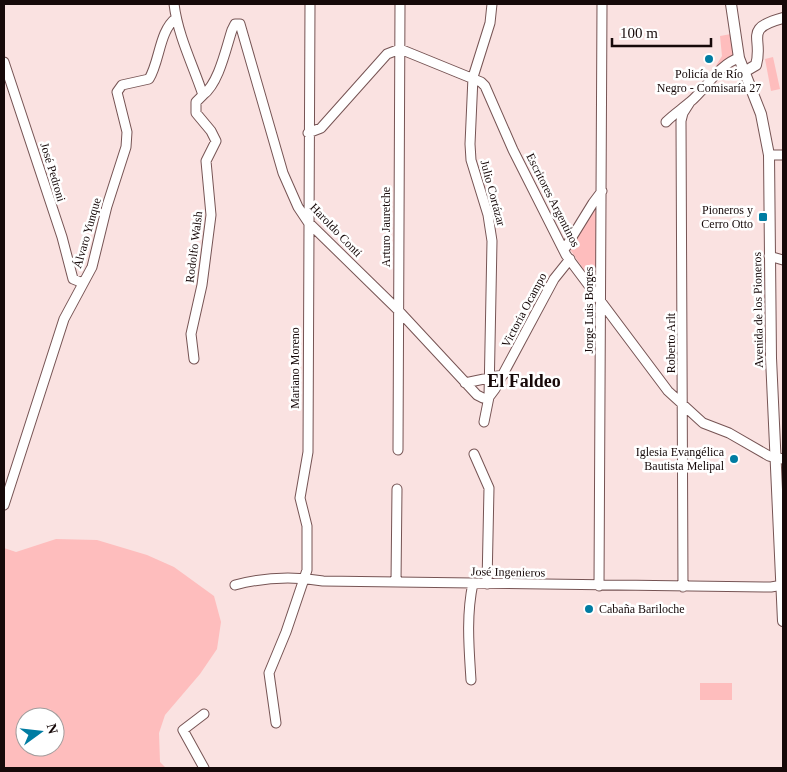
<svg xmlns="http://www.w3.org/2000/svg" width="787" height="772" font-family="Georgia,serif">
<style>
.green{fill:#febdbd;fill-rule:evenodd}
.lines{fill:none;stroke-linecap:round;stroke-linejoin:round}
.minor-casing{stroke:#765454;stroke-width:11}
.major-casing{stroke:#765454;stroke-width:12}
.minor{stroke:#fff;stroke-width:9}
.major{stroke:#fff;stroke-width:10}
.poi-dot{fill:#007ca2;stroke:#fff;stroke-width:2}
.labels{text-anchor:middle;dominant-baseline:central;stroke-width:5;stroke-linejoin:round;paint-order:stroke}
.poi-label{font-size:12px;fill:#160909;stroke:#fff;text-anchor:end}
.street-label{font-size:12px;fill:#160909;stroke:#fff}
.district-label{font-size:18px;font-weight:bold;fill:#160909;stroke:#fff}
</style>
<rect width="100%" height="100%" fill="#fae2e1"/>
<path class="green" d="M731,34L736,57L712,72L722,56L720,36Z
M773,57L780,89L771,91L765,59Z
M596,203H599L600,293L569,248Z
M56,539L97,540L147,555L174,567L214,596L221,622L217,649L200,674L165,715L159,733L160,762L166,768H4V548L16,552ZM25,717H55V747H25Z
M700,683H732V700H700Z"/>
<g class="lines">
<defs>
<path id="minor" d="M174,4C178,36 193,65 203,95L196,102V113L211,131L216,141L206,161L211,215L202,285L191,334L194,359
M4,62L62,237L73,279L83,283
M203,95C219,83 226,48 232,30L235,24H240L283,173L298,207L308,222L398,310L477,395L483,398L489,397L495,389L554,279L570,259
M666,122C674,114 682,109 690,102C706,89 719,64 739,58
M308,133L321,128L387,54L400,49L481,82L485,86L513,150L566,255L668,391L703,423L729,433L769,456L783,459
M769,155H783
M564,250L593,203L602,191
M769,256L783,260
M465,383L503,375
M484,422L489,397L492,241L488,215L471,160L470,144L473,77L490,23L492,4
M398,450L400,4
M474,454L489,488L487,584
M4,505L64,319L92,267L107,206L126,147L127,132L117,92L122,85L149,79C160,61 159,31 176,18
M396,582L397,489
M235,585C265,577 293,576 323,581L771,587L783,585
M599,586L602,4
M683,587L681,121L683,113L690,102
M471,680C469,648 466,616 473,583
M204,714L183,730L204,768
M276,723L269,673L286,632L307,570V526L300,498L308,452L310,4"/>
<path id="major" d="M731,4L739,58L761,114L769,155L771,358L783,621
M744,72L756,65C764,38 742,29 783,18"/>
</defs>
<use href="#minor" class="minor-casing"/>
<use href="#major" class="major-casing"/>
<use href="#minor" class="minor"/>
<use href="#major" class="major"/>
</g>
<g class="poi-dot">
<circle cx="709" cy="59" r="5"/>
<rect x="758" y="212" width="10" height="10" rx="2.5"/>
<circle cx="734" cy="459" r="5"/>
<circle cx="589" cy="609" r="5"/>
</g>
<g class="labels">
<g class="poi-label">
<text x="709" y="74" text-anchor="middle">Policía de Río<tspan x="709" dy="14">Negro - Comisaría 27</tspan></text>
<text x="753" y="210">Pioneros y<tspan x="753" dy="14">Cerro Otto</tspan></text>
<text x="724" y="452">Iglesia Evangélica<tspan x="724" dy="14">Bautista Melipal</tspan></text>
<text x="599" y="609" text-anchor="start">Cabaña Bariloche</text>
</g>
<g class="street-label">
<text transform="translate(53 172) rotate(73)">José Pedroni</text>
<text transform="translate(493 193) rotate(75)">Julio Cortázar</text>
<text transform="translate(553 200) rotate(63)">Escritores Argentinos</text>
<text transform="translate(386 227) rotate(-90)">Arturo Jauretche</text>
<text transform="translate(336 230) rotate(46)">Haroldo Conti</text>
<text transform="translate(87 233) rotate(-74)">Álvaro Yunque</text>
<text transform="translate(194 247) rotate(-83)">Rodolfo Walsh</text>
<text transform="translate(524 310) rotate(-62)">Victoria Ocampo</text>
<text transform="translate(589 310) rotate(-90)">Jorge Luis Borges</text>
<text transform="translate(758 310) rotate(-91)">Avenida de los Pioneros</text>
<text transform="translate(671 343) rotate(-90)">Roberto Arlt</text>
<text transform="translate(295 368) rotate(-90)">Mariano Moreno</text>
<text transform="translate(508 572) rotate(1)">José Ingenieros</text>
</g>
<g class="district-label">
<text x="524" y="381">El Faldeo</text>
</g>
</g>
<rect width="787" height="772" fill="none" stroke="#160909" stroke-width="10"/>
<g transform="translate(40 732) rotate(75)"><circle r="24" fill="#ffffff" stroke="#a29d9d"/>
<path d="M0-4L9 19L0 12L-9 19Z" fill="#007ca2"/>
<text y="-8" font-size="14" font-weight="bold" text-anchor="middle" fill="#160909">N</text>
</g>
<path d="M612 38v8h99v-8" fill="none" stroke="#160909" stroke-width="2.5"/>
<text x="620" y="38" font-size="15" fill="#160909" stroke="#ffffff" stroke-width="4" paint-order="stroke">100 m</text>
</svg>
